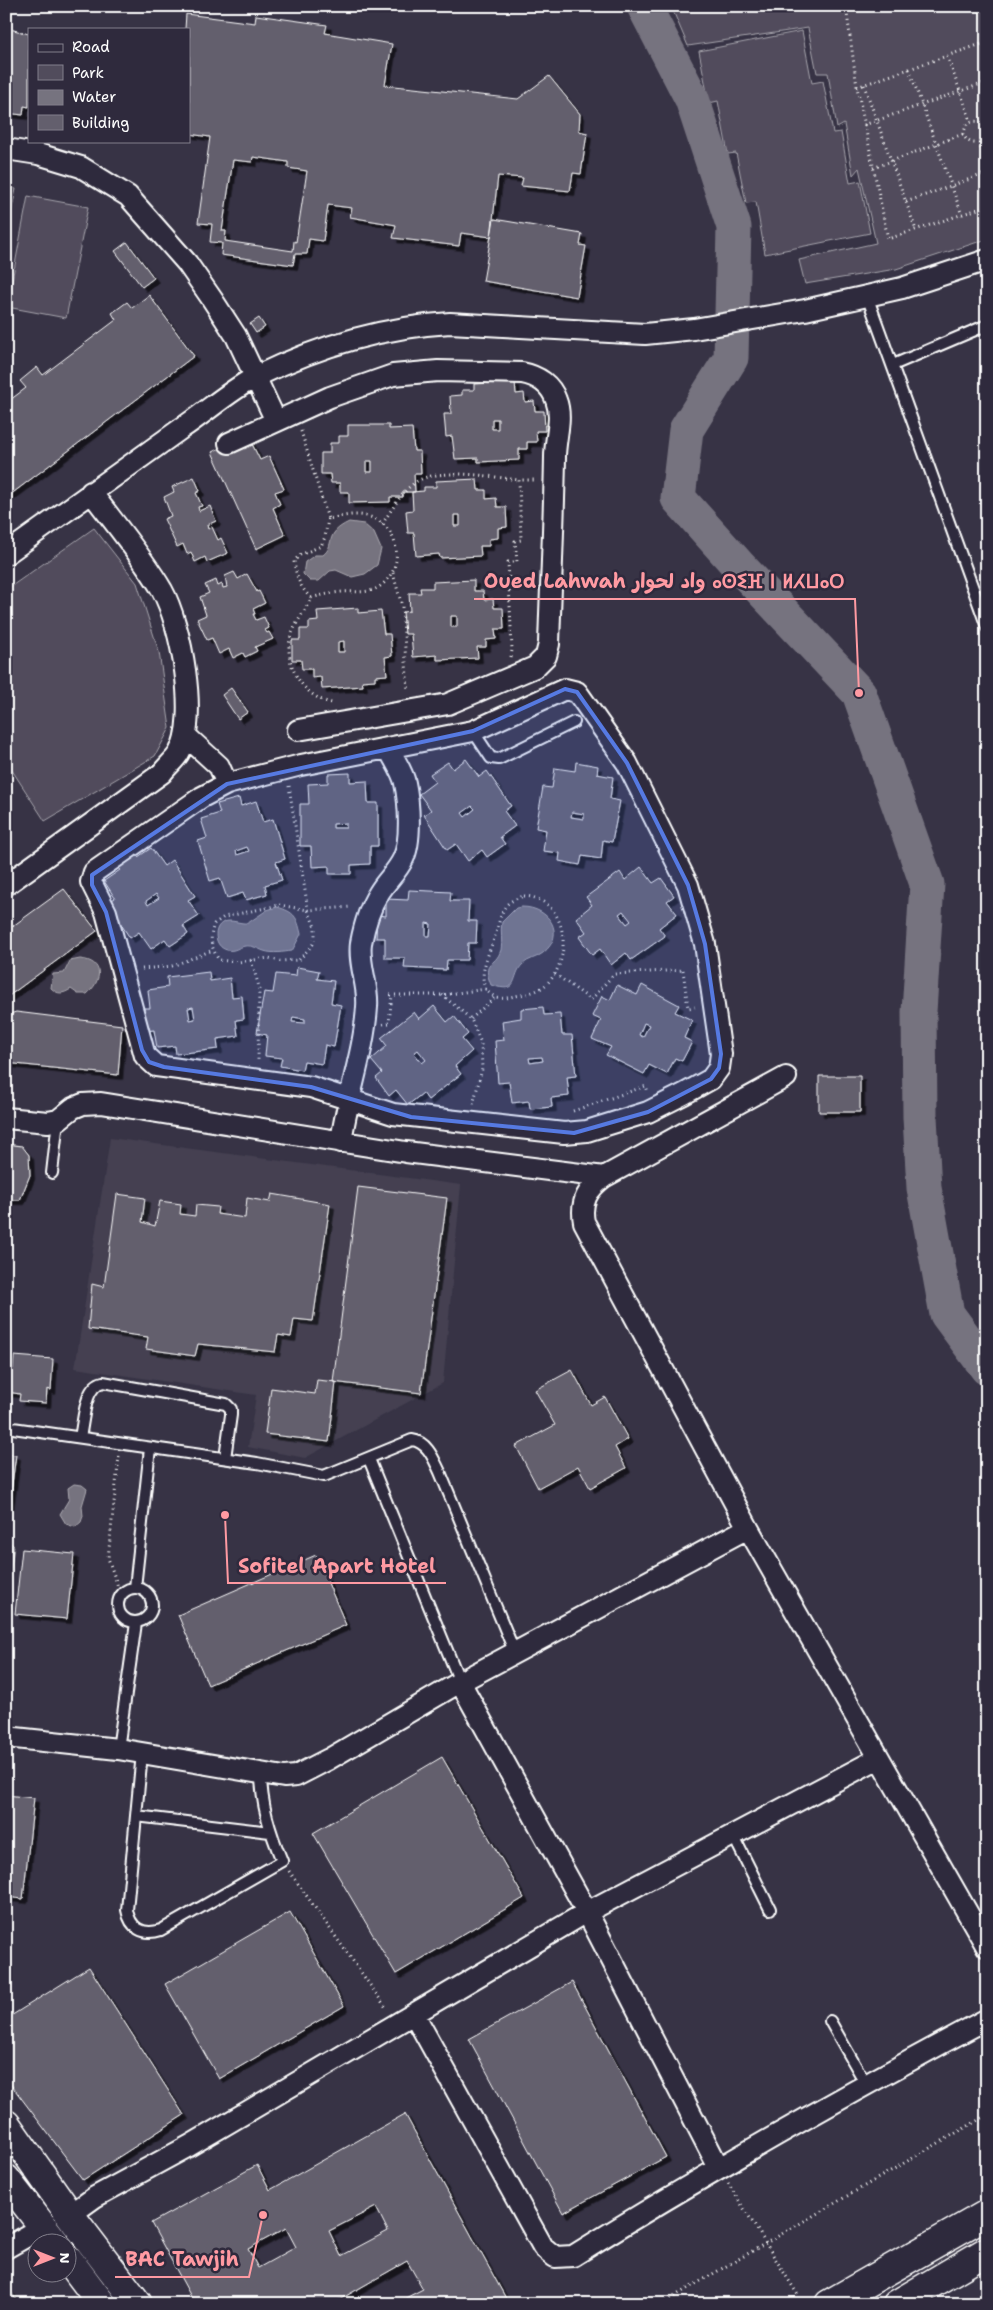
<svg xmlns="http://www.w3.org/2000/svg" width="993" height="2310" font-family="'Shantell Sans','Playpen Sans Arabic','Noto Sans Tifinagh',sans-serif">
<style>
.built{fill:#444051}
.green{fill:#514c5c;stroke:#a8a6ae}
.water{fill:#76737f;stroke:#adabb2}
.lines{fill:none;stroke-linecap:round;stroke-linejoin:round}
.river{stroke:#76737f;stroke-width:35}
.building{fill:#635f6d;stroke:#fff;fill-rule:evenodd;filter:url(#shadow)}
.lane-casing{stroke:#fff;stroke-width:14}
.street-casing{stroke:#fff;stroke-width:24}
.secondary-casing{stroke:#fff;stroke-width:31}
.primary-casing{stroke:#fff;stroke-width:31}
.path{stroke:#fff;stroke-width:3;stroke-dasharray:1 4;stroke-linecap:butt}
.lane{stroke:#2f2a3d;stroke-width:10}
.street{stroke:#2f2a3d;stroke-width:20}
.secondary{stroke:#2f2a3d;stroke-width:28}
.primary{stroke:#2f2a3d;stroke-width:28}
.marked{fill:#567ae2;fill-opacity:0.2;stroke:#567ae2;stroke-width:4;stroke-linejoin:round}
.leader{fill:none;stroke:#ff9aa2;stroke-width:2}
.callout-dot{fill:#ff9aa2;stroke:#2f2a3d;stroke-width:2}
.callout-label{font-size:20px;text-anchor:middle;font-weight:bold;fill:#ff9aa2;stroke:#2f2a3d;stroke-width:5;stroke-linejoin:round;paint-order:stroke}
</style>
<defs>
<filter id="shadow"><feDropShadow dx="4.5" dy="4.5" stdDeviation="0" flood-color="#0009"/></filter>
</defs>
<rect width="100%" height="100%" fill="#373345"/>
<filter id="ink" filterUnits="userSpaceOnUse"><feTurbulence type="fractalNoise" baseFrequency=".02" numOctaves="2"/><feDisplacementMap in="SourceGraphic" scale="10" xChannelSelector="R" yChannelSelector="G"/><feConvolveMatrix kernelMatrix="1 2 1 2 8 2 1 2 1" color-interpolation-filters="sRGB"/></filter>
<g filter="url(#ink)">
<path class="built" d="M110,1138L461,1185L443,1383L305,1458L248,1447L256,1395L75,1368Z"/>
<path class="green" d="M671,6H987V239L896,269L805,284L799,260L876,243L859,168L853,175L844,124L837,128L828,73H817L808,28L688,46Z
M802,31L812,83L823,81L833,133L841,132L850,183L860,181L870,233L765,254L756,202L746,203L736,153L728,154L718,101L709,103L699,51Z
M6,187L16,189L6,238Z
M28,196L88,207L66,318L7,307Z
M94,528L137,583L159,652L170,728L155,756L45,821L6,761V590Z"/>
<path class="water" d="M349,522L364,524L374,533L381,549L377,565L365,574L352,577L336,570L330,571L319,581H310L303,574L305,562L315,555H323C336,545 323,534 349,522Z
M277,907C295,912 297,917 301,934L292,951C283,952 273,954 264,951C258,949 253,945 245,946C239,947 234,952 227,950C214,947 212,927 224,922C232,919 240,924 248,923L267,910Z
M522,907C549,907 567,934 543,953C537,958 528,959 523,964C510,976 521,995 491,985C481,960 495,968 501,950C503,942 500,931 502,922L516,908Z
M80,959C105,961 102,981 87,994H78L71,989C63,994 58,995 51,988L53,974L64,973L70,961Z
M74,1484L82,1485L87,1489L82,1506L83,1516L81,1522L75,1527L66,1524L60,1514L69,1499L68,1488Z
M6,1538L14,1546L8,1588H6Z"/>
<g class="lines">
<path class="river" d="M644,6L692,99L734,227L731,358L686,430L678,498L738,565L859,693L927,884L919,1012L920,1117L924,1188L947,1314L987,1368"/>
</g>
<path class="building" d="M186,14L255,23L256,15L327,25L325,33L392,44L385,85L518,99L549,76L580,114L579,131L587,133L581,174L573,173L570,191L521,186L523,178L498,176L491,237L461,233L459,246L393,238L396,225L350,217L352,208L328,205L323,241L309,239L307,254H295L293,265L221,255L222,243L210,242L212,224L198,223L210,137L189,134V29H185ZM253,157L288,162V168L307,171L296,242L294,241L293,251L225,241L226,231H222L233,160L252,162Z
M6,28L29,34V107L24,106L23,115L6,113Z
M494,219L582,234L580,245L586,246L577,297L483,281Z
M127,242L154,278L142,287L115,251Z
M149,295L194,356L6,498V403L26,388L20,381L37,367L43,375L116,320L112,313L127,302L132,308Z
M259,318L265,327L256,333L250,324Z
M515,382L516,394L524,393L525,402L534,401L535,411H544L545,431H536L537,442H527V449H519V460L478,462V458L455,459L452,436L446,437L444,414H451L450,396L462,395V390H474V384ZM492,419H498V429H492Z
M348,425H389V429L412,428L414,451H420L421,474H414L415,492H403V497H390V502L349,503V492H340V483H331L330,474H321V453H330V443H339V436H348ZM366,461H372V472H366Z
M250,440L260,460L269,456L284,489L275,492L280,504L273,508L285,535L256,549L212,452L224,446Z
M194,477L200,491L196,493L202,506L198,507L199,511L210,506L216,521L207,525L208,529L212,527L218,540L221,538L228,553L207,562L205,557L195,562L191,552L187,554L183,544L177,547L164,519L171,516L164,497L174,492L172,487Z
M477,479L478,490H486V499L496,498L497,507H506L507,527L498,528V538L489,539V546H480L481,556L440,558L439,554L416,556L414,533H408L406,511L413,510L412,492L424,491V487H436V481ZM454,515H460V526H454Z
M234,572L238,579L247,574L257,592L259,591L265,603L253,609L255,614H253L256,620L264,617L269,628L265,630L267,633L269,632L273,639L255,647L257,651L245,657L243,653L233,658L229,649L219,654L212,638L207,640L197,619L206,615L200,597L209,593L205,585L216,580L218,586L222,584L223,588L227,587L225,576Z
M474,580V591H483L484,600L493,599L494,608H503L504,629H495L496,639L486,640V647H477L478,658L437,660V655L413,657L411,634H405L403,612L410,611L409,593H421L420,588H433V582ZM451,616H457V627H451Z
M358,608V613L381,611L384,634H390L392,656L385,657L387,675L375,676V680L362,681L363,686L322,689L321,677L312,678V669H302L301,660H292V640H300V629H309V622L318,621L317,611ZM344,641V652H338V642Z
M231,688L248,712L238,719L222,695Z
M466,759L479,777L487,771L511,806L504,811L515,826L500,837L505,844L487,857L482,850L468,861L456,844L447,850L424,815L431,810L419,794L435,782L430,774L448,762L453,769ZM472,806L475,809L465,817L462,813Z
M576,762L598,766L597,774L613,777L610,799L620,801L612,842L603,840L601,859L582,856L580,865L559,861L560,853L543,851L546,830L536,828L543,787L552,788L555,768L575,771ZM572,812L584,814V819L571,817Z
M350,773V782L367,781L368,803H378V846H370V864L351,865V874H329V866L312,867L311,846H300V804H309L308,784L328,783V774ZM346,823V828H333V824Z
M239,798L241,806L256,801L263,822L273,819L285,859L276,862L282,880L265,885L267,894L246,900L243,893L227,898L220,878L210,881L198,841L207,838L201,819L220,813L217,804ZM247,847L249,851L237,855L236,851Z
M151,848L164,866L172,860L195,896L188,900L199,916L183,926L188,934L170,946L165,939L151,949L139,932L130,938L107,903L115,898L104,881L120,870L115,862L134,850L138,857ZM156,894L159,898L148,905L146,901Z
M641,867L653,883L661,878L674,896L667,901L677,914L659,928L665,936L631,960L626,953L611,965L600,949L592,955L579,937L586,932L576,918L592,905L586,897L620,872L625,880ZM623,911L631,921L627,924L619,914Z
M64,889L97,931L6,998V931Z
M409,890L451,892L450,901H469L468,921H477L476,943H468L467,960H447L446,970L404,968L405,958H385V938H376L377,915L386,916V899L408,900ZM426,923L431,924L430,936H426Z
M297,967L319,971L317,979L334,981L331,1003L341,1005L334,1047L325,1045L322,1064L304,1061L302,1070L280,1066L282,1058L265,1056L267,1035L257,1033L264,992L273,993L276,974L296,976ZM293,1017L305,1019V1023L292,1022Z
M209,972L210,981L230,978L232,997L242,996L244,1019L236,1020L238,1036L217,1039L218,1049L176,1054L175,1046L157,1048L154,1030L145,1031L143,1008H150L148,990L168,987L167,977ZM193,1007L195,1019L190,1020L188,1008Z
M617,985L637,995L642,985L679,1005L675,1012L692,1020L684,1038L692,1042L682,1061L675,1058L667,1074L649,1065L644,1074L606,1055L611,1047L592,1039L601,1020L592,1016L602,996L610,1000ZM644,1023L649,1025L643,1037L639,1035Z
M6,1003L10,1014L16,1012L122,1025L118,1075L6,1063Z
M434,1006L447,1022L454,1016L468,1034L462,1039L472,1051L455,1066L461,1074L428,1100L423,1093L408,1105L396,1090L389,1096L376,1078L382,1073L371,1060L387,1046L381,1038L414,1012L419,1019ZM418,1050L426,1060L422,1063L414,1053Z
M543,1007L544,1015L560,1014L562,1035H572L576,1076L567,1077L569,1096L551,1098L552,1107L530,1109L529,1101L512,1103L509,1082L498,1083L495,1041L504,1040L502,1021L521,1018V1009ZM542,1057L543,1061L530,1063L529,1058Z
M819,1076H860V1112H819Z
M6,1144L22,1146L29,1155L30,1175L20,1200H6Z
M358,1187L447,1198L421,1393L333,1382Z
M117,1194L145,1198L142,1222L155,1226L160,1201L181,1204L180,1214L195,1216L196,1205L218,1207L217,1214L245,1218L247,1198L270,1202L272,1194L330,1204L313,1321L294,1319L291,1337L278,1335L275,1352L198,1344L195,1356L146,1349L148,1337L88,1329L92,1284L104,1287Z
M14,1356L53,1359L51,1390L47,1389L46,1403L19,1401L20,1394L7,1392L8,1368L13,1369Z
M572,1370L591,1405L605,1397L628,1439L615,1447L626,1468L590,1488L578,1466L538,1488L516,1446L555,1425L535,1390Z
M317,1380L336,1382L329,1442L265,1434L271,1388L315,1394Z
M6,1454L16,1455L9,1505L6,1504Z
M22,1549L74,1554L67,1619L15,1614Z
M316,1555L346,1625L208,1685L178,1615Z
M442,1757L524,1898L396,1974L313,1833Z
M6,1795L34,1798L23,1899L6,1897Z
M290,1912L344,2006L219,2079L165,1984Z
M89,1967L184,2115L83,2180L6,2078V2019Z
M572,1982L666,2157L563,2213L469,2039Z
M405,2114L509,2304H394L423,2289L407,2261L332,2304H195L151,2223L257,2165L270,2190ZM376,2207L388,2231L341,2256L329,2231ZM286,2228L296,2247L258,2268L248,2249Z
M10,2290L18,2304H6V2292Z"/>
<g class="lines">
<defs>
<path id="lane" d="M867,296L987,627
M893,365L987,325
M473,731L491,758L499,759L574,722
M52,1173L58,1120
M6,1427L257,1463L324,1476L412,1440C428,1442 434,1460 440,1472L515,1653
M80,1437C84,1421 84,1386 103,1382L226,1404L231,1409V1415L225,1458
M369,1459L460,1682
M118 1605a17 17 0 1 1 34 0a17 17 0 1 1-34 0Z
M135,1588L150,1448
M118,1749L136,1623
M142,1753L127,1910C130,1928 143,1936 161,1930L282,1861C270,1832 261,1804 261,1773
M136,1816L270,1832
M733,1835L770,1909
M830,2021L866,2084"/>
<path id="street" d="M6,149L38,154L81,167L128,196L187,263L212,299L236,336L276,421
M229,443L330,397L393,375L438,371L522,373C538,376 551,385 556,400C563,418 555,438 555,457C554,519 551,581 549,644L546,656L535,667L448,704L298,730
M6,554C64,512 123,470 182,428C206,412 232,389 257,376C319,346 381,327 450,323L645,334L694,329L805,310L867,296L902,288L987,260
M565,689L577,692L627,763L688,885L705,944L721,1054L719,1068L711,1079L684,1094L648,1112L587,1131L564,1133L393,1114L311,1087L164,1067L156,1066L145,1056L106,912L91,882L94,872L202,797L227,784L301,765L473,731Z
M185,735L219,766L227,784
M6,885L162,773C167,766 175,760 179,753C199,718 181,624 162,590C142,556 115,524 91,492
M786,1077L604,1177C588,1189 580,1201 584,1222L748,1528L987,1947
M6,1118L48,1122L58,1120L73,1108L83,1104L101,1103L406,1152L604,1177
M341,1142C347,1097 364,1053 367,1007C369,985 358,965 361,943C364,927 370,907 379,893C386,881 397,872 403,859C412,841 409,802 405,783C403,772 394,760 389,749
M460,1682L587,1912L719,2168
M6,1737L118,1749L284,1777L296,1776L329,1759L460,1682L748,1528
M414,2014L543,2247L555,2257L573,2256C708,2172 847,2094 987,2019
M70,2215L95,2197L189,2146L587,1912L879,1758
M6,2248L43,2227"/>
<path id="secondary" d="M6,2124L70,2215L138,2304
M6,2179L55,2242
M68,2259L102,2304"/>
<path id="primary" d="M829,2304L987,2214
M897,2304L987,2251"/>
</defs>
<use href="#lane" class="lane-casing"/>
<use href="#street" class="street-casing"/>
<use href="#secondary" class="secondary-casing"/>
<use href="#primary" class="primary-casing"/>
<path class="path" d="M846,6L857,87L888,239L987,206
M947,56L971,121
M909,69L962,215
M864,85L916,230
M857,87L987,42
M864,125L987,82
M987,131C983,121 976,119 967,124L963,134C967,143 975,146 984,140L987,132
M979,143L987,165
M873,168L963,134
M906,202L987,173
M301,431L328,519C343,516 358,512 373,518C401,530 405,570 379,587C368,594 355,591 342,592C331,593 322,595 311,598C306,609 293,627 290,639C284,667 305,698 332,703
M382,524C392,510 400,494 413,484C434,466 493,477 519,480
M393,573L402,606L408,691
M311,598C300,587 296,577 294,561L300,555L321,546L325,537L328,519
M511,657L512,650L508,562H517L515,541L521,540L519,480H536
M289,786L308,910L352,907
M524,896C569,898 575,963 543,987C534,993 525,994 515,996C509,997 506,999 500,998C469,991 489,954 495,936C498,927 500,915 505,907C509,901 517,898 524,896Z
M279,905L308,910L315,927V936L313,944L299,960L280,961L269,958L238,962L219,960C211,948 209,938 214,924L224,917Z
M251,960L259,987L258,1060
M142,969L172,966L213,950
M683,970L688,1008L695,1007
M555,974L591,1000L614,974L684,970
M390,995H442L486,989
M442,995L471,1019L481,1043L482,1069L473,1105
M471,1019L496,996
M383,1024L389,1023L392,995
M573,1111L646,1086L648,1092
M119,1456L108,1558L119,1590
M289,1871L387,2009
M728,2183L798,2295
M661,2304L987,2115"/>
<use href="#lane" class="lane"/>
<use href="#street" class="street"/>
<use href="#secondary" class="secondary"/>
<use href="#primary" class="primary"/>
</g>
</g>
<path class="marked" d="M565,689L577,692L627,763L688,885L705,944L721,1054L719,1068L711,1079L648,1112L574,1133L411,1117L311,1087L164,1067L149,1062L142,1050L106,912L92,885V875L227,784L473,731Z"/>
<path class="leader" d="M859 693L855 599H474M225 1515L228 1583H446M263 2215L249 2277H115"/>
<g class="callout-dot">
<circle cx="859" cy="693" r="5"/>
<circle cx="225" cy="1515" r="5"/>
<circle cx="263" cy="2215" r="5"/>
</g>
<g class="callout-label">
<text x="664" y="588">Oued Lahwah واد لحوار ⴰⵙⵉⴼ ⵏ ⵍⵃⵡⴰⵔ</text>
<text x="337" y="1573">Sofitel Apart Hotel</text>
<text x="182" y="2266">BAC Tawjih</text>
</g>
<rect width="993" height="2310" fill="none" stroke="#2f2a3d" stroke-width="25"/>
<rect x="12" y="12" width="968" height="2285" fill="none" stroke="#fff" stroke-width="2" filter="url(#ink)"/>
<rect x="28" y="28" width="162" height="115" fill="#2f2a3d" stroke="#827f8b"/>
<rect x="38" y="44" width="25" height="8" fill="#2f2a3d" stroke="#827f8b"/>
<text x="72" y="52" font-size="15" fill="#ffffff">Road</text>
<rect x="38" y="65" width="25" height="15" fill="#514c5c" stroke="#827f8b"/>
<text x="72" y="78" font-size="15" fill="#ffffff">Park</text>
<rect x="38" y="90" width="25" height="15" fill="#76737f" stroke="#827f8b"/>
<text x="72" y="102" font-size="15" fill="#ffffff">Water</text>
<rect x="38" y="115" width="25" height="15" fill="#635f6d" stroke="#827f8b"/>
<text x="72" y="128" font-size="15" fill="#ffffff">Building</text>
<g transform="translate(52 2258) rotate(90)"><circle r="24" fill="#2f2a3d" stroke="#827f8b"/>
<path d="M0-4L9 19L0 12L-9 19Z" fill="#ff9aa2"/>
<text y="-8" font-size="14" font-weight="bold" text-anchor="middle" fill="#ffffff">N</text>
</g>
</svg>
